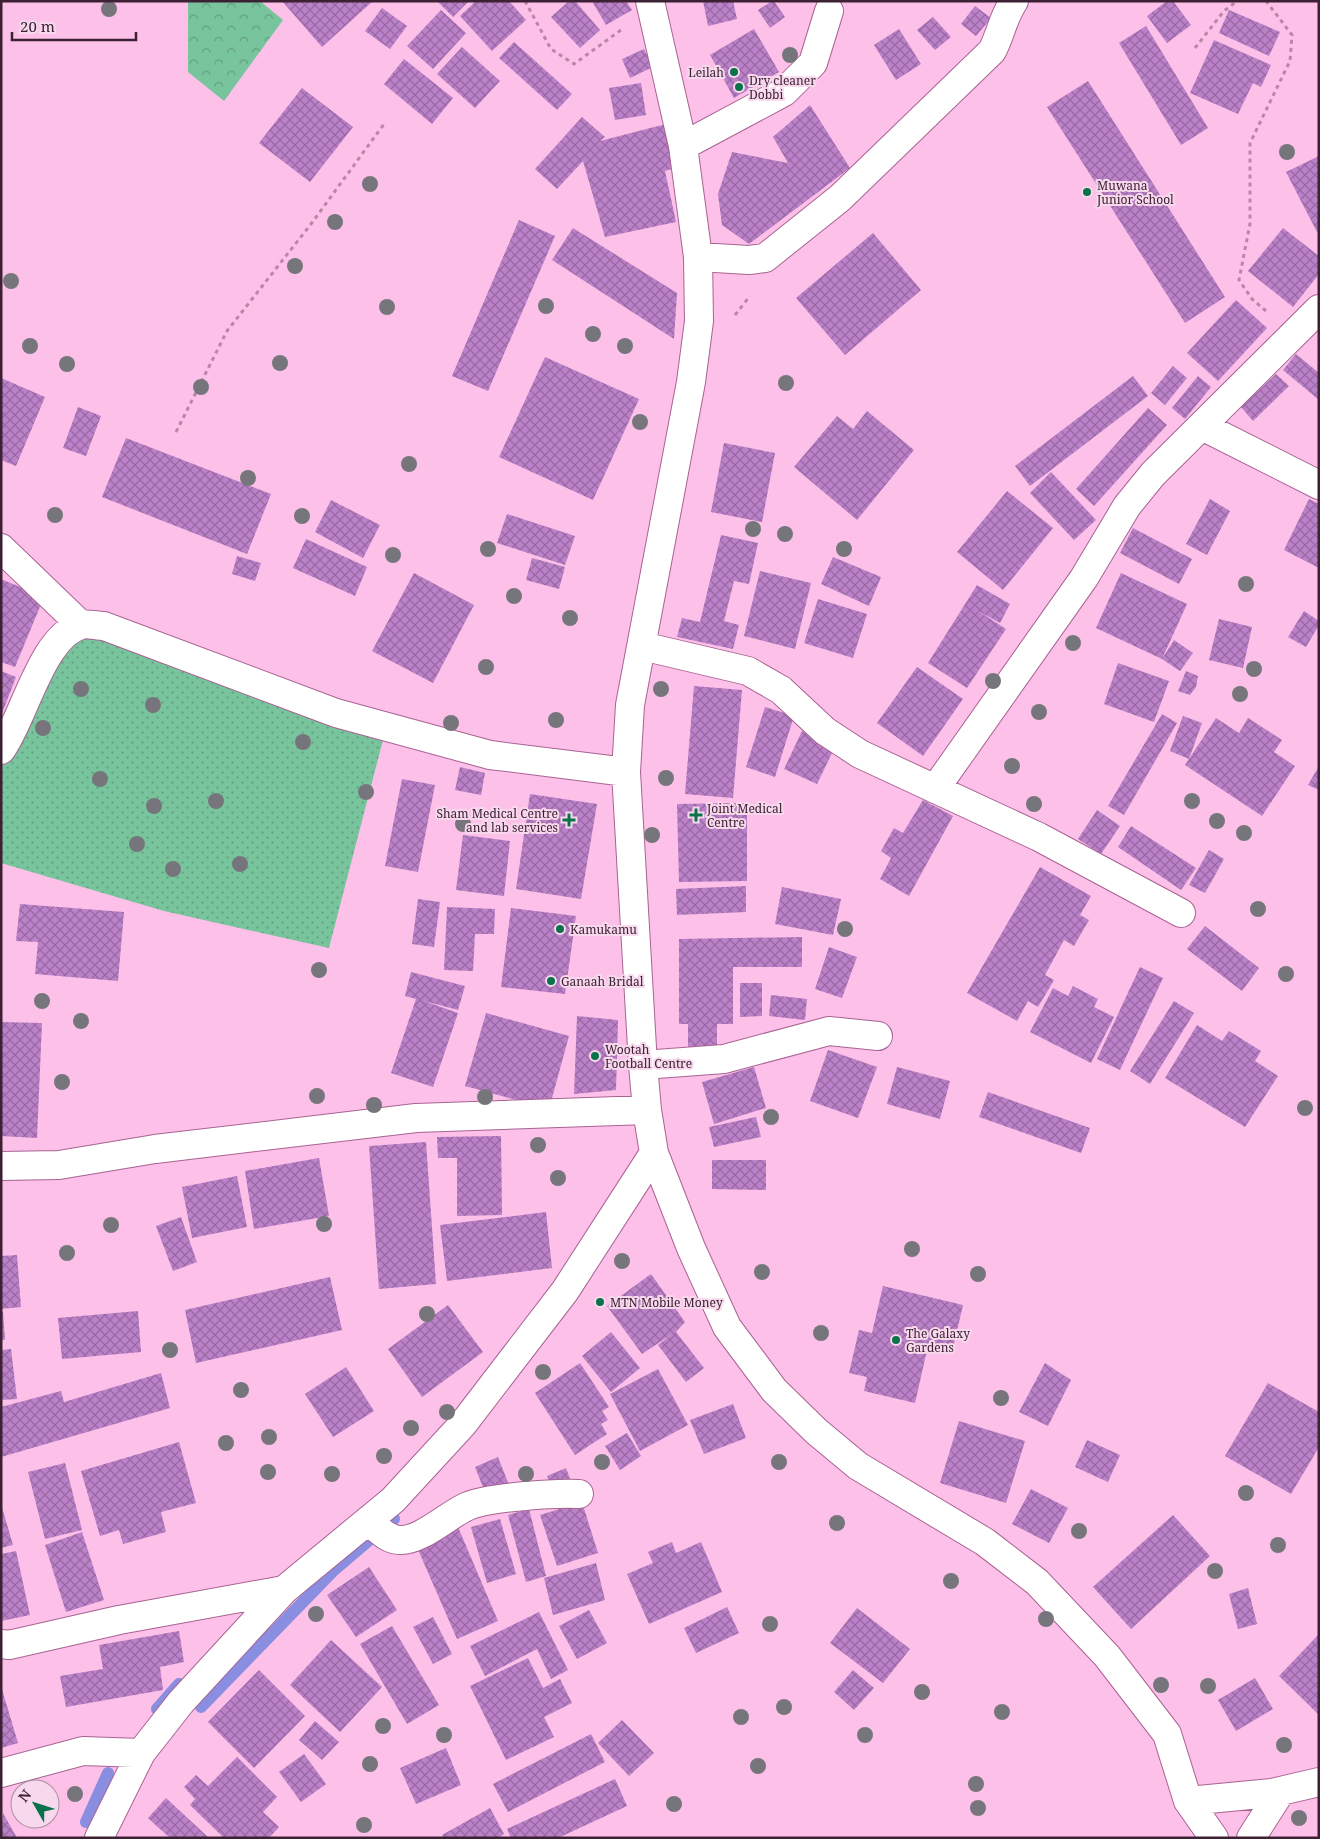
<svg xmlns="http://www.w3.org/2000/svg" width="1320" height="1839" font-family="'Noto Serif',serif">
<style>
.grass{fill:url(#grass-dots)}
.forest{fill:url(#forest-crowns)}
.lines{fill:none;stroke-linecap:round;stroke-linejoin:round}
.stream{stroke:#898ee0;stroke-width:12}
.building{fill:url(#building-cross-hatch)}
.minor-casing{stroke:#a86393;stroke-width:30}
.path{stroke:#b887a8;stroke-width:3;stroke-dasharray:4 4;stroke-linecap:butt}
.minor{stroke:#fff;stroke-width:28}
.tree{fill:#77757c}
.poi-dot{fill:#0a724a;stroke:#f7d8ec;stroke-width:2}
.labels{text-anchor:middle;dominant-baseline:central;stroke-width:4;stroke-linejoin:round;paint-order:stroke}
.poi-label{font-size:12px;fill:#3c2033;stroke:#f7d8ec;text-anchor:start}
</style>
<defs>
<pattern id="grass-dots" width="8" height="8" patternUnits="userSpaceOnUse" patternTransform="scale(1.25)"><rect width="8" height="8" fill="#78c49c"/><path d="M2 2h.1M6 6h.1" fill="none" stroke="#649f80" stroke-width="1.8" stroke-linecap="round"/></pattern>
<pattern id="forest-crowns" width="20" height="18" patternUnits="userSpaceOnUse" patternTransform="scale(1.25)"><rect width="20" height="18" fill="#78c49c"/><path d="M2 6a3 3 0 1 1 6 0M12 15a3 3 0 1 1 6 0" fill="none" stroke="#649f80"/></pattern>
<pattern id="building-cross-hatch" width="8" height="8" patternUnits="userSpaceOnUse" patternTransform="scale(1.25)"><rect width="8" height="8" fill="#bb81c9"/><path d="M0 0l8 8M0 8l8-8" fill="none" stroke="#9969a4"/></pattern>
</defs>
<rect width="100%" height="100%" fill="#fdc0e8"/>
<path class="grass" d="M102,636L384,736L329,948L164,911L1,863V765L11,759L54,666L76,641Z"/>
<path class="forest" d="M188,1H260L283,20L224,101L188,72Z"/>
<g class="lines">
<path class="stream" d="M201,1707L333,1571L394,1519
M157,1709L179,1684
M86,1822L108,1773"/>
</g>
<path class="building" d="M282,1H373L322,47Z
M437,1H469L453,17Z
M476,1H509L526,20L492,51L460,16Z
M569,1H575L600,30L580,48L551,17Z
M592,1H626L632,10L606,25Z
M703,1H733L737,19L708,26Z
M772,1H774L785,17L770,28L758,10Z
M1167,1H1173L1191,25L1167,43L1147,16Z
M975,6L991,18L976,36L961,24Z
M382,8L407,26L390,49L365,31Z
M441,10L466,33L433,69L407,46Z
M1229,10L1280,32L1269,56L1219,33Z
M933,17L951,37L935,50L917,30Z
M1146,26L1208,128L1181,145L1119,43Z
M754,29L779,72L734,98L710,55Z
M899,29L921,64L896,80L874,45Z
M1214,40L1271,65L1261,87L1253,83L1238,114L1190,93Z
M514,42L572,94L557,110L499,58Z
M462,47L500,81L475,108L437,74Z
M644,49L653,67L630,78L622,59Z
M404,59L453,98L432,124L384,84Z
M1088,81L1225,297L1185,323L1047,107Z
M641,83L646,115L615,120L609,88Z
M302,88L353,127L310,182L259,143Z
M810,105L850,168L749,244L722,225L718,194L732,152L788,163L773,137Z
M582,117L605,137L600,141L666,124L681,166L665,171L676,222L605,237L583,161L557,189L535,169Z
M1319,156V231L1317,232L1286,172Z
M519,220L555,236L488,391L452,376Z
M573,228L677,293L674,339L552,260Z
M1283,228L1319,256V274L1293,307L1248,271Z
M873,233L921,290L845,355L796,298Z
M1236,300L1267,328L1218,381L1187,353Z
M1296,354L1319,373V400L1283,370Z
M545,357L639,399L593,500L499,457Z
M1173,366L1187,378L1165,405L1151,393Z
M1276,374L1289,386L1253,421L1241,407Z
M1133,376L1148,396L1030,486L1015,466Z
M1198,376L1211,387L1185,419L1172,408Z
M1,378L45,397L16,466L1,460Z
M78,407L101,416L86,456L63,448Z
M1148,408L1167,425L1094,506L1076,489Z
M867,411L914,450L857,520L794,467L837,416L853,429Z
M126,438L271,494L247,554L102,497Z
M724,443L775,453L762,522L711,512Z
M1051,472L1096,520L1074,540L1030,493Z
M1007,491L1053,528L1003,590L957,552Z
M1210,499L1230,511L1207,555L1186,544Z
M1309,499L1319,504V568L1284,550Z
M331,500L380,525L363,558L315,532Z
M507,514L575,536L565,565L497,543Z
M1133,528L1192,559L1179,584L1120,553Z
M721,535L758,543L749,584L734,581L724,621L739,625L733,649L677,637L682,618L700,622Z
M306,539L367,567L355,596L293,568Z
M237,556L261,563L255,581L232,574Z
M833,557L881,577L869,606L821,584Z
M532,558L565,567L559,589L526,580Z
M760,571L811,583L795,649L744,636Z
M414,573L474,605L433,683L372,651Z
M1121,573L1187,604L1162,659L1096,628Z
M1,579L44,597L15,667L1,662Z
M977,585L1010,604L1000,623L978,611L1006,629L967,688L928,663Z
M818,599L867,614L853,658L804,643Z
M1304,611L1319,621V625L1306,647L1288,637Z
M1219,619L1252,627L1243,668L1209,660Z
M1174,640L1193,653L1180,671L1162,659Z
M1118,663L1169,681L1154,722L1104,704Z
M917,667L963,699L923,756L877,723Z
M1,671L16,677L1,716Z
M1186,671L1198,676L1196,687L1190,695L1178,691Z
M694,686L742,690L733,798L685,794Z
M765,707L794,716L775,777L746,767Z
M1162,714L1177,723L1124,815L1108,806Z
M1183,716L1202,723L1189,759L1216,718L1239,733L1248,718L1282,740L1274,752L1295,766L1262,816L1185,765L1189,759L1170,751Z
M802,731L835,747L817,784L784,769Z
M1319,766V790L1308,785Z
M460,767L485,773L481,795L455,790Z
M402,779L435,785L418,872L385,866Z
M530,794L597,804L581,899L516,889Z
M923,800L953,816L909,896L880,879L891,858L881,851L894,828L903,833Z
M747,803V881L679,882L677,804Z
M1097,810L1120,826L1101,854L1078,839Z
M1131,826L1196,868L1181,890L1118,847Z
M463,835L510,841L504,896L456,890Z
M1209,850L1224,859L1205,893L1189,885Z
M1040,867L1091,896L1080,915L1089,920L1074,946L1064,940L1045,975L1054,980L1038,1007L1028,1001L1017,1021L967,993Z
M746,886V912L677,915L676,889Z
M782,887L841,899L833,935L775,924Z
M418,899L440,902L434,947L412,944Z
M20,904L124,912L118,981L35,974L38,942L16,941Z
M447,907L495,909L494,934H475L473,971L444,970Z
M511,908L576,916L565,994L501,987Z
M1205,926L1259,968L1242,991L1187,949Z
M802,937V967H733V1024H717V1053H688V1024H679V939Z
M829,947L857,957L842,998L815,989Z
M1140,967L1163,978L1120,1070L1097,1059Z
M411,972L465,986L458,1010L424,1001L458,1013L433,1087L391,1073L416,999L405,996Z
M740,983H762V1016L740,1017Z
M1073,986L1098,999L1094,1007L1114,1017L1091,1063L1030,1032L1053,988L1068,996Z
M771,995L807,999L805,1020L769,1016Z
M1174,1001L1194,1013L1150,1084L1130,1071Z
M486,1013L569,1036L549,1109L465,1086Z
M577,1016L618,1020L616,1090L574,1094Z
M1,1022L42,1023L37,1138L1,1136Z
M1197,1025L1222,1041L1229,1031L1261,1051L1255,1061L1278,1076L1245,1127L1165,1078Z
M828,1050L877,1067L858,1118L810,1101Z
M754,1067L766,1108L714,1124L702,1082Z
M897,1067L950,1081L940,1119L887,1104Z
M988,1092L1090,1128L1081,1153L979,1117Z
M756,1117L761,1137L714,1147L709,1127Z
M501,1136L502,1215L457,1216V1158H438L437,1137Z
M426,1142L436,1284L379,1289L369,1146Z
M319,1158L329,1216L254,1229L245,1171Z
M712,1160H766V1190L712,1189Z
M237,1176L247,1227L192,1238L182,1187Z
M546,1212L552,1268L447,1281L440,1225Z
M181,1217L197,1262L173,1271L156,1226Z
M17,1255L21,1307L1,1309V1256Z
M651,1274L685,1322L676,1332L704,1368L686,1382L658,1345L672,1334L642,1354L607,1306Z
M330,1277L342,1330L196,1363L185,1310Z
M883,1286L963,1305L952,1352L928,1346L915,1403L864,1391L867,1377L849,1373L859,1330L872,1333Z
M448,1305L483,1352L422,1397L388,1349Z
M138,1311L141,1352L62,1359L58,1318Z
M1,1312H3L5,1340H1Z
M611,1332L640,1368L611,1392L582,1356Z
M11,1349L17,1399L1,1400V1350Z
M580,1363L609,1407L602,1411L608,1420L601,1424L607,1434L575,1455L535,1393Z
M1045,1363L1071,1380L1048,1426L1019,1412Z
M346,1367L374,1411L333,1437L305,1394Z
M658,1369L688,1425L640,1451L610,1394Z
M161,1373L170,1408L1,1457V1407L61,1391L64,1402Z
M1268,1383L1319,1412V1447L1291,1494L1225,1456Z
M733,1404L746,1438L704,1454L690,1420Z
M959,1421L1025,1441L1006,1503L940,1483Z
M627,1433L641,1456L620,1470L605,1446Z
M1087,1440L1120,1455L1108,1482L1075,1467Z
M179,1442L196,1503L161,1512L166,1532L123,1544L119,1530L100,1536L81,1471Z
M498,1457L511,1490L488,1500L475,1467Z
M65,1463L82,1530L45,1539L28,1472Z
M566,1468L572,1484L554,1491L547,1476Z
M1031,1489L1068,1508L1049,1543L1012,1524Z
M582,1502L598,1553L557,1566L540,1515Z
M1,1504L13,1545L1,1548Z
M529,1509L546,1576L526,1582L508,1515Z
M1173,1515L1210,1556L1131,1629L1093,1587Z
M500,1519L516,1574L487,1583L471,1527Z
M458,1527L498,1621L457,1639L416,1545Z
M82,1532L104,1600L66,1612L45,1545Z
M672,1542L676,1553L701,1542L722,1592L649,1624L627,1574L653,1563L648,1552Z
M16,1551L30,1615L1,1621V1554Z
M596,1563L605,1600L553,1615L544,1578Z
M369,1567L397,1610L356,1637L327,1595Z
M1248,1588L1257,1624L1238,1629L1229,1594Z
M727,1607L739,1633L696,1653L684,1628Z
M857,1608L910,1649L883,1683L830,1643Z
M589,1610L607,1643L577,1659L559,1626Z
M539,1612L568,1670L551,1679L537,1649L485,1676L470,1646Z
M433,1617L452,1654L433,1664L413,1627Z
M392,1626L439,1705L407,1724L360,1644Z
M179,1631L184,1662L160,1667L163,1690L66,1707L60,1676L103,1669L99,1645Z
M1319,1634V1715L1279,1676Z
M331,1640L382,1687L340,1732L290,1685Z
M528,1658L543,1688L560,1679L572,1703L544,1717L554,1737L506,1760L470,1686Z
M259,1670L305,1716L254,1768L208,1722Z
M853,1670L874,1688L854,1710L834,1692Z
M1255,1678L1273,1709L1236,1731L1218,1700Z
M1,1686L18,1743L1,1748Z
M622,1720L654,1753L629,1776L598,1743Z
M315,1721L339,1742L322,1760L299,1740Z
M591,1734L605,1762L508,1812L493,1784Z
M446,1748L461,1785L416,1804L400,1768Z
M304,1754L326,1784L301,1802L279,1772Z
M237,1757L277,1797L263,1812L279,1827L269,1838H224L190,1805L195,1799L184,1787L196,1775L208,1786Z
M615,1779L627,1806L558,1838H511L507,1829Z
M166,1798L209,1838H170L148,1818Z
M490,1808L504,1834L498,1838H444L442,1835Z
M3,1813L17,1838H1Z"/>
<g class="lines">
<defs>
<path id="minor" d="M650,1L683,146L698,257L699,321L691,382L630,705L626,772L643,1065L647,1110L654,1153L691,1248L727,1327L774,1390L816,1431L858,1466L985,1542L1037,1582L1107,1656L1167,1734L1188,1801L1214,1838
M683,146L784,92L813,63L829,11
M698,257L749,260L765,258L840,198L992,51C1001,34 1003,17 1014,1
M1202,426L1319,485
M1,548L81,625
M642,646L748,671L781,690L825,731L860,754L1039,837L1181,913
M1,750C24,719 41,637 81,625C87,623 97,626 104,626L336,713L490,755L626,772
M935,789L1084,578L1127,506L1153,474L1319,309
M643,1065L724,1059L829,1031L878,1036
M1,1166L59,1165L155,1149L416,1118L647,1110
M368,1521C378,1529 387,1540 400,1540C421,1541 449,1514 468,1506C490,1497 554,1493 579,1494
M1,1644L9,1645L119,1620L284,1590
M1,1773L83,1751L141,1753
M1188,1801L1272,1793L1319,1782
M99,1838L141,1753L181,1702L284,1590L393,1500L463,1424L565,1291L654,1153
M1251,1838L1281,1791"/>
</defs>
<use href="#minor" class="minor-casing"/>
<path class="path" d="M525,1L551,49L574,64L621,30
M1195,48L1224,11L1237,1
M1266,311L1252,299L1239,280L1250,224V143L1290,61L1292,35L1266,1
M735,315L750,296
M176,432L227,331L311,224L384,124"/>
<use href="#minor" class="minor"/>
</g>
<g class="tree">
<circle cx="109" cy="9" r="8"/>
<circle cx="790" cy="55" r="8"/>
<circle cx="1287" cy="152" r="8"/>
<circle cx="370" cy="184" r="8"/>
<circle cx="335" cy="222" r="8"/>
<circle cx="295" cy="266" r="8"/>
<circle cx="11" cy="281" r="8"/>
<circle cx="546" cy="306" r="8"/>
<circle cx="387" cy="307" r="8"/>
<circle cx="593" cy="334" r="8"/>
<circle cx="30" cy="346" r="8"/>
<circle cx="625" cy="346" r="8"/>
<circle cx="280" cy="363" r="8"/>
<circle cx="67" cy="364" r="8"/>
<circle cx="786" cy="383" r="8"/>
<circle cx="201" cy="387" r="8"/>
<circle cx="640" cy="422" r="8"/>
<circle cx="409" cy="464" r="8"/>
<circle cx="248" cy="478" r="8"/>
<circle cx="55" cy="515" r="8"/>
<circle cx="302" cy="516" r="8"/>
<circle cx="753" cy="529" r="8"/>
<circle cx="785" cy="534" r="8"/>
<circle cx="488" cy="549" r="8"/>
<circle cx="844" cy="549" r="8"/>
<circle cx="393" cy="555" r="8"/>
<circle cx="1246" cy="584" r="8"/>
<circle cx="514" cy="596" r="8"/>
<circle cx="570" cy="618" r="8"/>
<circle cx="1073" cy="643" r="8"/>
<circle cx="486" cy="667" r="8"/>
<circle cx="1254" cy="669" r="8"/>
<circle cx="993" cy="681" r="8"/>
<circle cx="81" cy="689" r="8"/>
<circle cx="661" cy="689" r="8"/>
<circle cx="1240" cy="694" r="8"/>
<circle cx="153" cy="705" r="8"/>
<circle cx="1039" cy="712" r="8"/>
<circle cx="556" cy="720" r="8"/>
<circle cx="451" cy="723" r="8"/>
<circle cx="43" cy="728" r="8"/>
<circle cx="303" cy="742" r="8"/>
<circle cx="1012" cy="766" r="8"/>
<circle cx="666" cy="778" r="8"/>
<circle cx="100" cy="779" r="8"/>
<circle cx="366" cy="792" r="8"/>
<circle cx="216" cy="801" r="8"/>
<circle cx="1192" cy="801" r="8"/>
<circle cx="1034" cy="804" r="8"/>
<circle cx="154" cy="806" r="8"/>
<circle cx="1217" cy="821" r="8"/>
<circle cx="463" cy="824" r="8"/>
<circle cx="1244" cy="833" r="8"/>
<circle cx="652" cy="835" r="8"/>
<circle cx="137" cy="844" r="8"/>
<circle cx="240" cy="864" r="8"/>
<circle cx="173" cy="869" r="8"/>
<circle cx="1258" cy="909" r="8"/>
<circle cx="845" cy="929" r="8"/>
<circle cx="319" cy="970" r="8"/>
<circle cx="1286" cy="974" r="8"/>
<circle cx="42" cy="1001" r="8"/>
<circle cx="81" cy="1021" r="8"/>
<circle cx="62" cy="1082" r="8"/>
<circle cx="317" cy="1096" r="8"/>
<circle cx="485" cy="1097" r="8"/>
<circle cx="374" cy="1105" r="8"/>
<circle cx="1305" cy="1108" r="8"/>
<circle cx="771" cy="1117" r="8"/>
<circle cx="538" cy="1145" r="8"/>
<circle cx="558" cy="1178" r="8"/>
<circle cx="324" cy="1224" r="8"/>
<circle cx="111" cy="1225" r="8"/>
<circle cx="912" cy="1249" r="8"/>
<circle cx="67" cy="1253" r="8"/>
<circle cx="622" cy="1261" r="8"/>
<circle cx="762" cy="1272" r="8"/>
<circle cx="978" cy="1274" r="8"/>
<circle cx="427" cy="1314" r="8"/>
<circle cx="821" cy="1333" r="8"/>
<circle cx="170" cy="1350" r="8"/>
<circle cx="543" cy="1372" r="8"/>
<circle cx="241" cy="1390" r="8"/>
<circle cx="1001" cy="1398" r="8"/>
<circle cx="447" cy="1412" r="8"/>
<circle cx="411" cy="1428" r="8"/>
<circle cx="269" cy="1437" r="8"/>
<circle cx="226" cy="1443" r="8"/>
<circle cx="384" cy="1456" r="8"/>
<circle cx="602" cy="1462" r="8"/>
<circle cx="779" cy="1462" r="8"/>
<circle cx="268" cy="1472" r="8"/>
<circle cx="332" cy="1474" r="8"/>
<circle cx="526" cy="1474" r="8"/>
<circle cx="1246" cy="1493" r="8"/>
<circle cx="837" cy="1523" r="8"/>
<circle cx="1079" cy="1531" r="8"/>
<circle cx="1278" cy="1545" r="8"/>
<circle cx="1215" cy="1571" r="8"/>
<circle cx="951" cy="1581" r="8"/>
<circle cx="316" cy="1614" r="8"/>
<circle cx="1046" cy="1619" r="8"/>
<circle cx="770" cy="1624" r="8"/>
<circle cx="1161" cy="1685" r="8"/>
<circle cx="1208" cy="1686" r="8"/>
<circle cx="922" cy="1692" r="8"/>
<circle cx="784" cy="1707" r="8"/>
<circle cx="1002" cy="1712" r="8"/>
<circle cx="741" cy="1717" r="8"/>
<circle cx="383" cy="1726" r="8"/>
<circle cx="444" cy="1735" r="8"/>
<circle cx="865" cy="1735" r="8"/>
<circle cx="1284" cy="1745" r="8"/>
<circle cx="370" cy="1764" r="8"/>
<circle cx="758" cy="1766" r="8"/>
<circle cx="976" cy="1784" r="8"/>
<circle cx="75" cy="1794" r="8"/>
<circle cx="674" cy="1804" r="8"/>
<circle cx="978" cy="1808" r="8"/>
<circle cx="1299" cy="1818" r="8"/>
<circle cx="364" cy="1825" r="8"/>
</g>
<g class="poi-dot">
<circle cx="734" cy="72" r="5"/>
<circle cx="739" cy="87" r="5"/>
<circle cx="1087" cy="192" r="5"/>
<path d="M693.5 807.5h5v5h5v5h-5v5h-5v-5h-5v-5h5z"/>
<path d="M566.5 812.5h5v5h5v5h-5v5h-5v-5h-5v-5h5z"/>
<circle cx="560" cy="929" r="5"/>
<circle cx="551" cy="981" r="5"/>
<circle cx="595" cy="1056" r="5"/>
<circle cx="600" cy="1302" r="5"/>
<circle cx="896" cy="1340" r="5"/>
</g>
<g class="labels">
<g class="poi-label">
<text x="724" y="72" text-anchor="end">Leilah</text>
<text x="749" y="80">Dry cleaner<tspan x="749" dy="14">Dobbi</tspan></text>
<text x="1097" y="185">Muwana<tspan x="1097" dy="14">Junior School</tspan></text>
<text x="707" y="808">Joint Medical<tspan x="707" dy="14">Centre</tspan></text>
<text x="558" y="813" text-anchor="end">Sham Medical Centre<tspan x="558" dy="14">and lab services</tspan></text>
<text x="570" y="929">Kamukamu</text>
<text x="561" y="981">Ganaah Bridal</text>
<text x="605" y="1049">Wootah<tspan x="605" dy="14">Football Centre</tspan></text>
<text x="610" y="1302">MTN Mobile Money</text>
<text x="906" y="1333">The Galaxy<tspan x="906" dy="14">Gardens</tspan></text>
</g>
</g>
<rect width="1320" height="1839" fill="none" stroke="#3c2033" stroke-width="5"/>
<g transform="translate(35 1804) rotate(309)"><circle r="24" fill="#f7d8ec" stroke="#ac8ea2"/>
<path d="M0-4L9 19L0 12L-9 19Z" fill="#0a724a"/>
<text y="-8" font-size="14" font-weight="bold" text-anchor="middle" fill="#3c2033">N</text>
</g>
<path d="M12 32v8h124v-8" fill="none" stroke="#3c2033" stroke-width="2.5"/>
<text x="20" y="32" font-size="15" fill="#3c2033" stroke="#f7d8ec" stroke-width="4" paint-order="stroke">20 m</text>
</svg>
